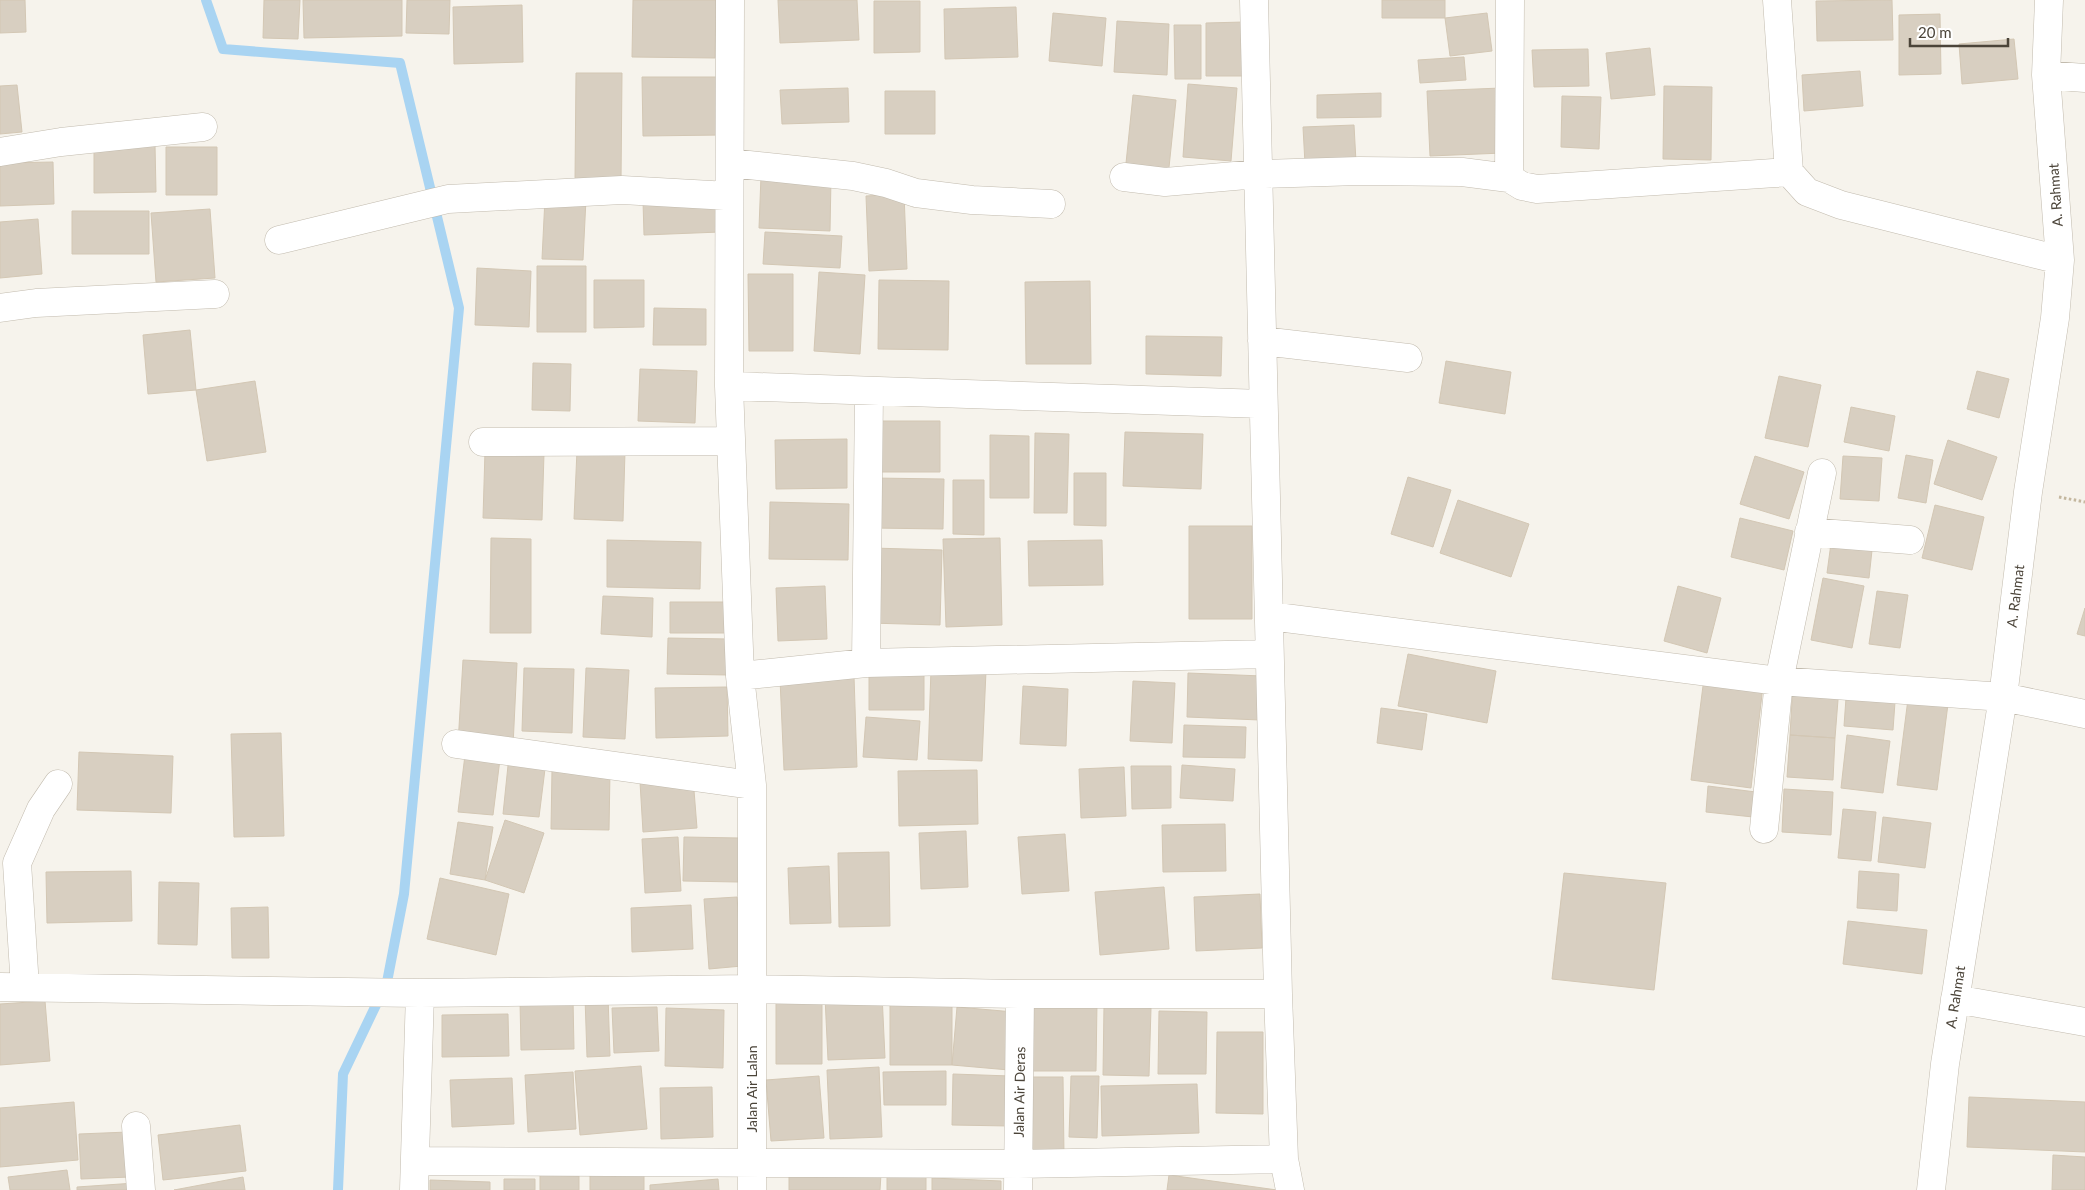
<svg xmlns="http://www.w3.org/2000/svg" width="2085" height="1190" font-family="Lato,sans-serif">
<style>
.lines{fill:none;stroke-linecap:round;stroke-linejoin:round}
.stream{stroke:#a9d4f2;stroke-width:10}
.building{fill:#d8cfc1;stroke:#d3c7b4}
.minor-casing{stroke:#c2bbae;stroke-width:29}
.path{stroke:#c4b79f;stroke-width:3;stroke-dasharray:2.5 2.5;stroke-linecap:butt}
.minor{stroke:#fff;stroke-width:28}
.labels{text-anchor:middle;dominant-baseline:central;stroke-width:4;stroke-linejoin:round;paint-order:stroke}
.street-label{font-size:14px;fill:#4b4439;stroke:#fff}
</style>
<rect width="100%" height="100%" fill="#f6f3ec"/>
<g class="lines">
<path class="stream" d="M206,0L223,49L400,63L459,308L404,894L387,982L343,1074L338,1190"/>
</g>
<path class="building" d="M0,0H25L26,32L0,33Z
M264,0H300L298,39L263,38Z
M303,0H402V36L304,38Z
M407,0H450L449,34L406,33Z
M633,0H716L715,58L632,57Z
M778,0H857L859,40L780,43Z
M1382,0H1445V18H1382Z
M1892,0L1893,40L1817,41L1816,1Z
M874,1H920V52L874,53Z
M522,5L523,62L454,64L453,7Z
M1016,7L1018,57L945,59L944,9Z
M1053,13L1106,18L1102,66L1049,61Z
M1487,13L1492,51L1450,56L1445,18Z
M1940,14L1941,74L1899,75V15Z
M1117,21L1169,24L1167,75L1114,72Z
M1244,22L1245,76H1206V23Z
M1174,25H1201V79H1175Z
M2014,39L2018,79L1962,84L1959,44Z
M1650,48L1655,95L1611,99L1606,53Z
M1588,49L1589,86L1534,87L1532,50Z
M1464,57L1466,80L1420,83L1418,60Z
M1860,71L1863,106L1804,111L1802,75Z
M576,73H622L621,181L575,180Z
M642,77H721L722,135L643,136Z
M1188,84L1237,88L1231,161L1183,157Z
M17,85L22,132L0,134V86Z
M1664,86L1712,87L1711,160L1663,159Z
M848,88L849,122L782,124L780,90Z
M1501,88L1503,153L1430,156L1427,91Z
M885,91H935V134H885Z
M1381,93V117L1317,118V95Z
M1133,95L1176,100L1168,177L1125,173Z
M1562,96L1601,97L1599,149L1561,147Z
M1354,125L1356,162L1305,164L1303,127Z
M94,145H155L156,192L94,193Z
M166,147H217V195H166Z
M53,162L54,204L0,206V163Z
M761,176L831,178L830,231L759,228Z
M904,194L907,269L869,271L866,196Z
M545,198L586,199L583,260L542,259Z
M719,198L720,232L644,235L643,201Z
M210,209L215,278L156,282L151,213Z
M72,211H149V254H72Z
M38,219L42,274L0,278V222Z
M765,232L842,236L840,268L763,264Z
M537,266H586V332H537Z
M477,268L531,271L529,327L475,325Z
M819,272L865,275L860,354L814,351Z
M748,274H793V351H749Z
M594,280H644V327L594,328Z
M879,280L949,281L948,350L878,349Z
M1090,281L1091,364H1026L1025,282Z
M654,308L706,309V345H653Z
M190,330L196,390L148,394L143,335Z
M1146,336L1222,337L1221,376L1146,374Z
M1446,361L1511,372L1505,414L1439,403Z
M533,363L571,364L570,411L532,410Z
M640,369L697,371L695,423L638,421Z
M1977,371L2009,379L1999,418L1967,409Z
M1779,376L1821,385L1808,447L1765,438Z
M255,381L266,452L207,461L196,390Z
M1851,407L1895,416L1889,451L1844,442Z
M878,421H940V472H878Z
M1125,432L1203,434L1201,489L1123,486Z
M1035,433L1069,434L1067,513H1034Z
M990,435L1029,436V498H990Z
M847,439V488L776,489L775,440Z
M1948,440L1997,457L1982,500L1934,484Z
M577,450L625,451L623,521L574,519Z
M485,451L544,453L542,520L483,518Z
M1906,455L1933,460L1926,503L1898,498Z
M1755,456L1804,472L1789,519L1740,504Z
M1843,456L1882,458L1879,501L1840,499Z
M1074,473H1106V526L1074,525Z
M1408,477L1451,490L1433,547L1391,534Z
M873,478L944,479L943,529L873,528Z
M953,480H984V535L953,534Z
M1458,500L1529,524L1511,577L1440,553Z
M770,502L849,504L848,560L769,559Z
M1935,505L1984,517L1972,570L1922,558Z
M1740,518L1793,531L1784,570L1731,557Z
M1189,526H1252V619H1189Z
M1832,536L1873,541L1869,578L1827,573Z
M491,538L531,539V633H490Z
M1000,538L1002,625L946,627L943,539Z
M607,540L701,542L700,589L607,587Z
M1102,540L1103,585L1029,586L1028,541Z
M872,548L942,550L940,625L869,623Z
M1823,578L1864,586L1852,648L1811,640Z
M825,586L827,639L778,641L776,588Z
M1678,586L1721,598L1707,653L1664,641Z
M1877,591L1908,595L1900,648L1869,644Z
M603,596L653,598L652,637L601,634Z
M670,602H727V633H670Z
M2085,608V636L2077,634Z
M668,638L729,639V675L667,674Z
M1408,654L1496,671L1487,723L1398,706Z
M463,660L517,663L513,746L458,744Z
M924,662V710H869V663Z
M524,668L574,669L572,733L522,731Z
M586,668L629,670L625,739L583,737Z
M931,669L986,671L982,761L928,759Z
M1188,673L1262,676L1260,720L1187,717Z
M854,676L857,767L784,770L780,679Z
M1704,678L1763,686L1751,788L1691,780Z
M1133,681L1175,683L1172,743L1130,741Z
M1793,684L1839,687L1835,738L1790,735Z
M1023,686L1068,689L1066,746L1020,744Z
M727,687L728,736L656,738L655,688Z
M1846,698L1895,702L1893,730L1844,726Z
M1908,699L1948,704L1937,790L1897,785Z
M1381,708L1427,714L1422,750L1377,743Z
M866,717L920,721L917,760L863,757Z
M1184,725L1246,727L1245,758L1183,757Z
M281,733L284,836L234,837L231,734Z
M1790,735L1835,738L1833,780L1787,777Z
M1847,735L1890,741L1883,793L1841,788Z
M466,747L501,751L493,815L458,812Z
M79,752L173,756L171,813L77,810Z
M509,756L546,761L539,817L503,814Z
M1182,765L1235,769L1233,801L1180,798Z
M1131,766H1171V808L1132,809Z
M1124,767L1126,816L1081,818L1079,769Z
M552,770L610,771L609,830L551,829Z
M977,770L978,824L899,826L898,771Z
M693,778L697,828L643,832L640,782Z
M1708,786L1756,792L1753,817L1706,812Z
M1784,789L1833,792L1831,835L1782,832Z
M1843,809L1876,812L1871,861L1838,858Z
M1883,817L1931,823L1925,868L1878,862Z
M505,820L544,833L524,893L485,880Z
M458,822L493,827L485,880L450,874Z
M1225,824L1226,871L1163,872L1162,825Z
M966,831L968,887L921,889L919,833Z
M1065,834L1069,891L1022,894L1018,837Z
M678,837L681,891L645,893L642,839Z
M684,837L739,838L738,882L683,881Z
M889,852L890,926L839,927L838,853Z
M829,866L831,923L790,924L788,868Z
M131,871L132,921L47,923L46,872Z
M1859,871L1899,874L1897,911L1857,908Z
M1564,873L1666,883L1654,990L1552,979Z
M440,878L509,894L496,955L427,939Z
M159,882L199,883L197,945L158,944Z
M1164,887L1169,949L1100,955L1095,892Z
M1260,894L1262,948L1196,951L1194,897Z
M737,897L742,966L709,969L704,899Z
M691,905L693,949L632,952L631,908Z
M268,907L269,958H232L231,908Z
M1848,921L1927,930L1922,974L1843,964Z
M882,994L885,1058L828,1060L825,997Z
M608,996L610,1056L587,1057L585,997Z
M573,999L574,1049L521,1050L520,1000Z
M45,1001L50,1061L0,1065V1004Z
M822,1001V1064H776V1002Z
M1027,1001L1097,1002L1096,1071H1027Z
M890,1005H952V1065H890Z
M1104,1006L1151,1008L1149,1076L1103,1075Z
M657,1007L659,1051L614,1053L612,1008Z
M957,1007L1014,1012L1009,1070L952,1065Z
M666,1008L724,1010L723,1068L665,1066Z
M1159,1011L1207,1012L1206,1074H1158Z
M508,1014L509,1056L442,1057V1015Z
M1217,1032H1263V1114L1216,1113Z
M641,1066L647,1129L580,1135L575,1071Z
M879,1067L882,1137L830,1139L827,1070Z
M946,1071V1105H884L883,1072Z
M573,1072L576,1129L528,1132L525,1075Z
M953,1074L1010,1076L1009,1126L952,1125Z
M819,1076L824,1138L771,1141L766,1080Z
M1071,1076H1099L1097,1138L1069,1137Z
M1031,1077H1063L1064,1156L1032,1157Z
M512,1078L514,1124L452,1127L450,1080Z
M1197,1084L1199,1133L1102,1136L1101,1086Z
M712,1087L713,1137L661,1139L660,1088Z
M1969,1097L2085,1102V1152L1967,1147Z
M74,1102L78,1160L0,1167V1108Z
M240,1125L246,1171L163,1180L158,1135Z
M128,1132L130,1177L81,1179L79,1134Z
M2053,1155L2085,1157V1190H2052Z
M67,1170L70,1190H10L8,1177Z
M644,1172V1190H590V1173Z
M789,1172L881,1174L880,1190H789Z
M540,1175L579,1176V1190H540Z
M1169,1175L1277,1190H1167Z
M887,1176H926V1190H887Z
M243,1177L245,1190H174Z
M932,1178L1001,1181V1190H932Z
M504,1179H535V1190H504Z
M718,1179L719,1190H650V1185Z
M430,1180L490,1182V1190H430Z
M135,1183V1190H77V1187Z"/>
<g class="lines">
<defs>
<path id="minor" d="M730,0L729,386L740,676L752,785V1190
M1254,0L1278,994L1284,1159L1290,1190
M1777,0L1789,172L1807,192L1841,205L2060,260
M2046,75L2085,78
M0,152L61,142L203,127
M730,163L853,176L886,183L916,193L972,200L1051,204
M1124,177L1165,182L1258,174L1359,171L1462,172L1509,178L1510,0
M1509,178L1522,186L1537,189L1789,172
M279,240L448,199L622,190L729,196
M0,308L36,303L215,294
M1262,341L1408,358
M729,386L1263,404
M483,442L731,441
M1809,532L1910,540
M1269,616L1779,681L2003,697L2085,714
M866,663L869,393
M740,676L866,663L1269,654
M456,744L752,785
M1764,829L1779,681L1822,473
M0,987L420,993L751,989L1020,994H1278
M25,987L17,863L41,809L58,784
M1955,999L2085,1022
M136,1126L141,1190
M415,1161L1018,1164L1284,1159
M414,1190L420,993
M1018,1190L1020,994
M1931,1190L1945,1064L2003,697L2028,492L2055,318L2060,260L2046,75L2049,0"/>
</defs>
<use href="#minor" class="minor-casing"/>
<path class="path" d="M2059,497L2085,502"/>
<use href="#minor" class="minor"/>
</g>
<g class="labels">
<g class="street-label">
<text transform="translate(2055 195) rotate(-94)">A. Rahmat</text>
<text transform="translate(2015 596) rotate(-83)">A. Rahmat</text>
<text transform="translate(1955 997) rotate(-81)">A. Rahmat</text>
<text transform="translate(751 1089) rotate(-90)">Jalan Air Lalan</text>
<text transform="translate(1019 1092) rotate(-89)">Jalan Air Deras</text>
</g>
</g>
<path d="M1910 38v8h98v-8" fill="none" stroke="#4b4439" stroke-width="2.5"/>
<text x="1918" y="38" font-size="15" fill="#4b4439" stroke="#ffffff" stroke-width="4" paint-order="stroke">20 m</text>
</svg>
